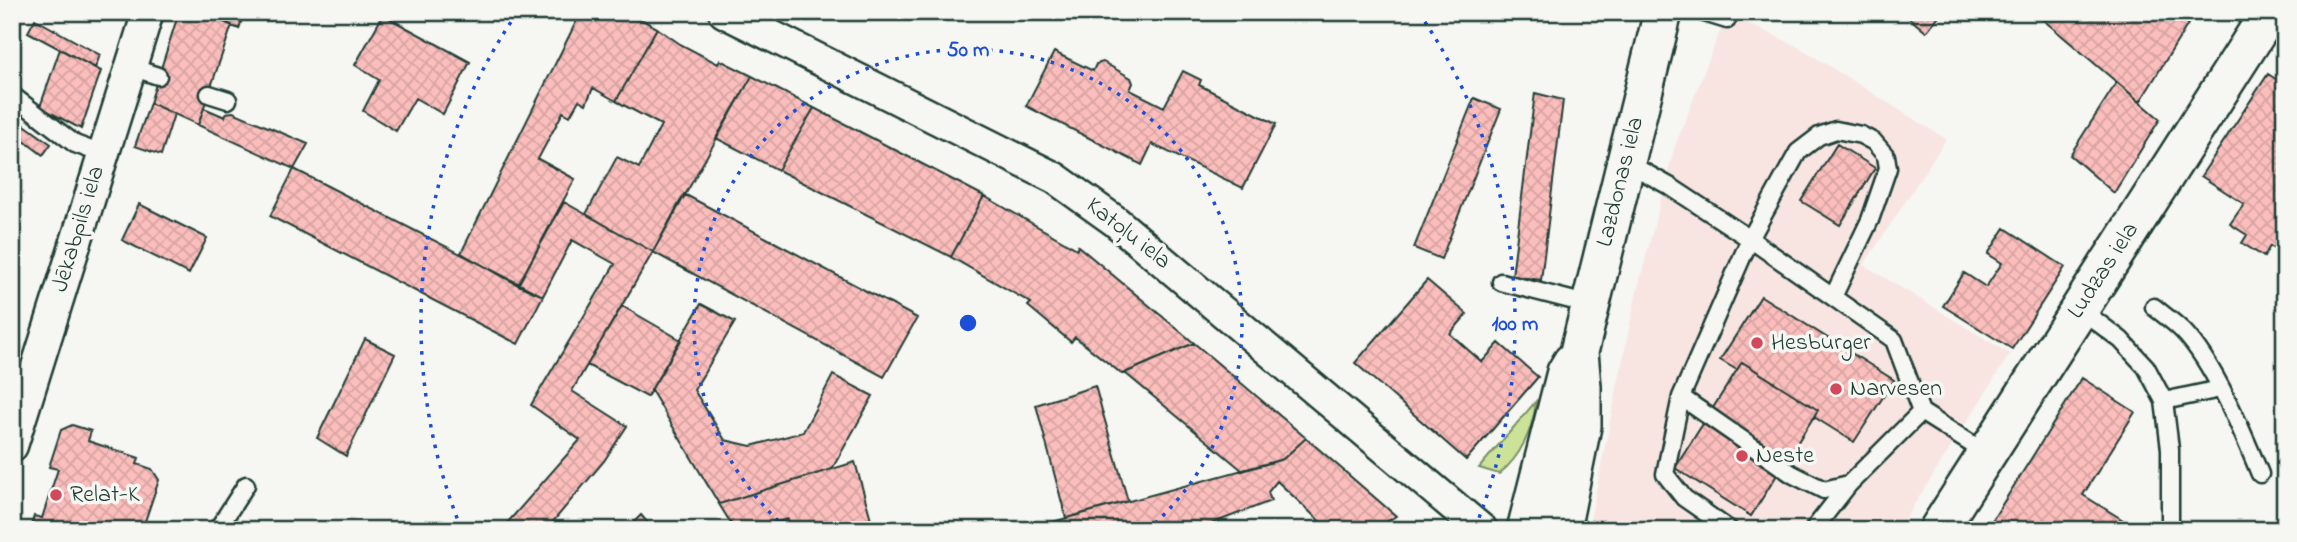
<svg xmlns="http://www.w3.org/2000/svg" width="2297" height="542" font-family="'Indie Flower',sans-serif">
<style>
.built{fill:#f8e5e2}
.grass{fill:#cce298;stroke:#769066;stroke-width:2}
.building{fill:url(#building-cross-hatch);stroke:#1f3d34;stroke-width:2}
.lines{fill:none;stroke-linecap:round;stroke-linejoin:round}
.service-casing{stroke:#1f3d34;stroke-width:21}
.minor-casing{stroke:#1f3d34;stroke-width:35}
.tertiary-casing{stroke:#1f3d34;stroke-width:42}
.service{stroke:#f6f6f2;stroke-width:16}
.minor{stroke:#f6f6f2;stroke-width:30}
.tertiary{stroke:#f6f6f2;stroke-width:37}
.ring{fill:none;stroke:#1d4ed8;stroke-width:3.5;stroke-dasharray:3.5 7}
.poi-dot{fill:#d1495b;stroke:#f6f6f2;stroke-width:2.5}
.labels{text-anchor:middle;dominant-baseline:central;stroke-width:7;stroke-linejoin:round;paint-order:stroke}
.street-label{font-size:24px;fill:#1f3d34;stroke:#f6f6f2}
.poi-label{font-size:24px;fill:#1f3d34;stroke:#f6f6f2;text-anchor:start}
.centre{fill:#1d4ed8;stroke:#f6f6f2;stroke-width:3.5}
.ring-label{font-size:21px;text-anchor:middle;font-weight:bold;fill:#1d4ed8;stroke:#f6f6f2;stroke-width:7;stroke-linejoin:round;paint-order:stroke}
</style>
<defs>
<pattern id="building-cross-hatch" width="8" height="8" patternUnits="userSpaceOnUse" patternTransform="scale(1.75)"><rect width="8" height="8" fill="#fbbebc"/><path d="M0 0l8 8M0 8l8-8" fill="none" stroke="#d7a4a2"/></pattern>
</defs>
<rect width="100%" height="100%" fill="#f6f6f2"/>
<filter id="ink" filterUnits="userSpaceOnUse"><feTurbulence type="fractalNoise" baseFrequency=".0143" numOctaves="2"/><feDisplacementMap in="SourceGraphic" scale="14" xChannelSelector="R" yChannelSelector="G"/><feConvolveMatrix kernelMatrix="1 2 1 2 8 2 1 2 1" color-interpolation-filters="sRGB"/></filter>
<g filter="url(#ink)">
<path class="built" d="M1727,13L1800,48L1946,139L1864,265L2010,354L1898,530H1588L1636,295L1674,149Z"/>
<path class="grass" d="M1536,401C1533,429 1521,457 1499,474L1479,468Z"/>
<path class="building" d="M179,12H202L232,25L198,125L150,103Z
M202,12H244L239,29Z
M581,12H628L657,28L616,101L593,88L586,104L579,100L570,116L563,112L538,159L575,179L518,285L461,253Z
M1902,12H1942L1926,32Z
M2034,12H2174L2188,24L2140,102Z
M383,15L470,62L443,114L415,98L396,131L363,111L379,80L355,65Z
M35,19L100,55L95,68L28,32Z
M657,28L680,44L718,64L720,60L752,76L653,252L586,214L617,157L639,168L661,125L616,101Z
M60,49L101,71L81,129L40,107Z
M1054,52L1093,71L1096,64L1103,62L1131,78L1133,83L1130,90L1164,107L1183,71L1201,80L1199,85L1276,124L1243,188L1152,144L1142,165L1026,106Z
M2268,74L2285,85V256L2270,246L2264,257L2242,243L2247,235L2230,224L2244,204L2201,176Z
M752,76L814,108L778,170L716,138Z
M2117,82L2160,119L2114,193L2070,155Z
M1535,93L1563,100L1541,280L1512,276Z
M1474,98L1501,109L1441,259L1414,248Z
M150,103L174,114L161,155L135,146Z
M204,108L225,117L226,113L233,112L308,144L294,169L198,125Z
M814,108L984,196L951,257L778,170Z
M12,116L51,144L43,155L12,132Z
M1837,144L1875,168L1840,225L1801,201Z
M294,169L543,296L518,344L270,216Z
M684,194L917,318L884,377L653,252Z
M984,196L1077,249L1078,246L1194,343L1122,374L1075,337L1071,342L1028,306L1031,303L951,257Z
M564,202L653,252L572,391L627,426L604,461L546,530H501L580,440L531,405L615,264L572,240L543,296L518,285Z
M139,204L207,238L189,274L122,240Z
M2005,228L2065,267L2012,349L1943,306L1964,273L1986,287L2002,263L1988,254Z
M1427,280L1467,314L1450,334L1482,362L1499,343L1538,377L1466,460L1355,363Z
M1761,296L1894,380L1854,442L1814,417L1818,410L1742,362L1737,370L1720,360Z
M701,304L735,322L694,390L725,440L751,446L803,432L833,375L873,396L832,469L719,504L651,390Z
M622,306L681,340L647,397L587,365Z
M365,339L395,354L346,456L317,438Z
M1194,343L1306,438L1283,459L1243,471L1125,373Z
M1742,362L1818,410L1751,516L1675,468Z
M2082,378L2135,412L2083,495L2123,520L2117,530H1992L1988,527Z
M1095,386L1128,501L1066,518L1036,405Z
M72,425L91,431L88,441L139,458L137,464L152,469L159,480L142,530H30L34,516L42,518L58,469L49,467L61,430Z
M1306,438L1396,516L1374,530H1329L1277,481L1268,492L1271,501L1195,530H1023L1283,459Z
M855,462L874,530H791L788,519L751,530H735L719,504Z
M641,515L654,530H626Z"/>
<g class="lines">
<defs>
<path id="service" d="M1701,12L1727,20
M131,67L158,76
M209,94L228,100
M12,95L75,144L102,154
M1626,162L1671,187L1750,239L1894,340L1921,412L1986,453
M1501,282L1590,305
M2154,307C2164,315 2174,322 2183,331C2214,363 2243,433 2260,474
M2080,309L2121,340L2146,367L2164,401L2170,449V530
M1681,397L1792,474L1824,490L1849,484
M2164,401L2220,389
M217,530L246,485
M1730,530L1684,498L1665,474L1681,397L1750,239L1798,152L1819,136L1836,130L1861,135L1874,142L1886,156L1888,168L1870,220L1833,297
M1813,530L1849,484L1921,412"/>
<path id="minor" d="M724,12L1055,178L1115,221L1482,530
M12,446L148,12"/>
<path id="tertiary" d="M1526,530L1566,372L1572,362
M1561,530L1582,426V387L1579,352L1663,12
M1938,530L2270,12"/>
</defs>
<use href="#service" class="service-casing"/>
<use href="#minor" class="minor-casing"/>
<use href="#tertiary" class="tertiary-casing"/>
<use href="#service" class="service"/>
<use href="#minor" class="minor"/>
<use href="#tertiary" class="tertiary"/>
</g>
</g>
<g class="ring">
<path d="M786 528A274 274 0 1 1 1150 528"/>
<path d="M461 528A547 547 0 0 1 517 13M1419 13A547 547 0 0 1 1475 528"/>
</g>
<g class="poi-dot">
<circle cx="1757" cy="343" r="7"/>
<circle cx="1836" cy="389" r="7"/>
<circle cx="1742" cy="456" r="7"/>
<circle cx="56" cy="495" r="7"/>
</g>
<g class="labels">
<g class="street-label">
<text transform="translate(1621 182) rotate(-76)">Lazdonas iela</text>
<text transform="translate(79 229) rotate(-73)">Jēkabpils iela</text>
<text transform="translate(1128 234) rotate(38)">Katoļu iela</text>
<text transform="translate(2104 271) rotate(-57)">Ludzas iela</text>
</g>
<g class="poi-label">
<text x="1771" y="343">Hesburger</text>
<text x="1850" y="389">Narvesen</text>
<text x="1756" y="456">Neste</text>
<text x="70" y="495">Relat-K</text>
</g>
</g>
<circle cx="968" cy="323" r="10" class="centre"/>
<g class="ring-label">
<text x="968" y="56">50 m</text>
<text x="1515" y="330">100 m</text>
</g>
<rect width="2297" height="542" fill="none" stroke="#f6f6f2" stroke-width="42"/>
<rect x="21" y="21" width="2255" height="500" fill="none" stroke="#1f3d34" stroke-width="2.5" filter="url(#ink)"/>
</svg>
